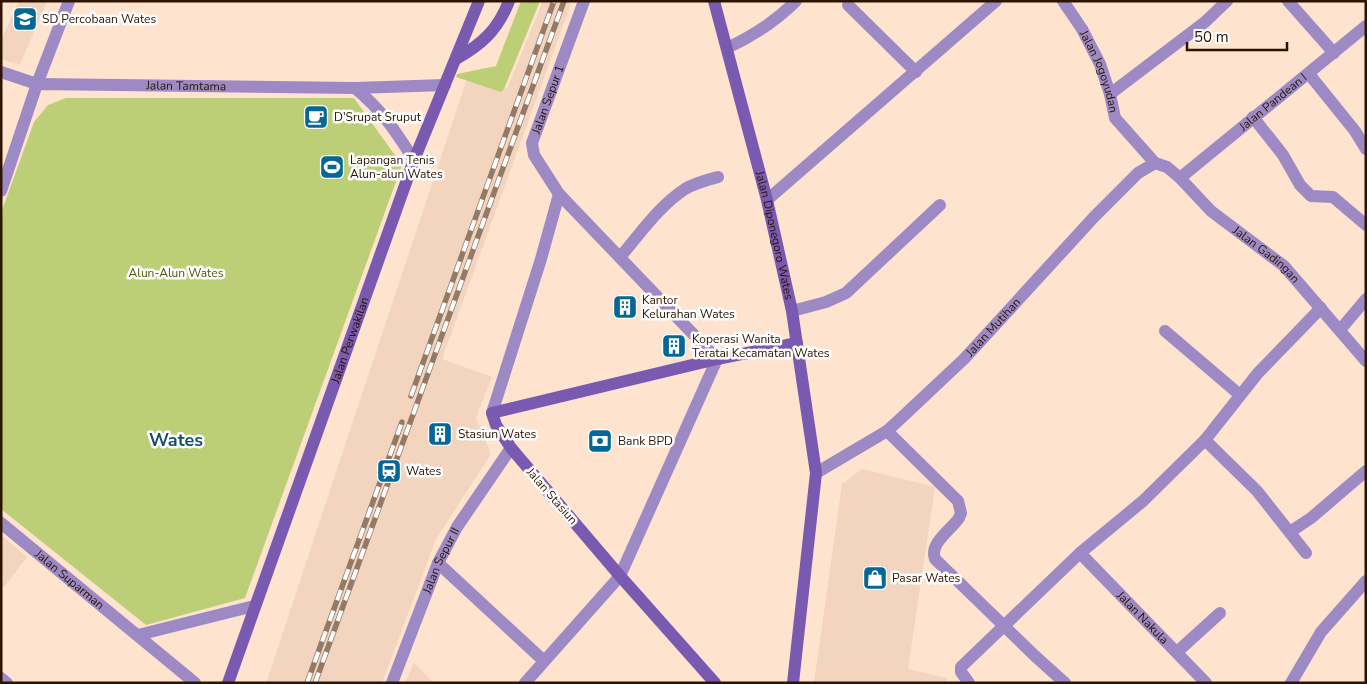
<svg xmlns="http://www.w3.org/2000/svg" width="1367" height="684" font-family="'Nunito Sans',sans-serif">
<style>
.built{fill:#f2d4bf}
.green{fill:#bdcf76}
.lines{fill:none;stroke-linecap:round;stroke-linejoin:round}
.minor{stroke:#9d8ac5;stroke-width:12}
.tertiary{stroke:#9d8ac5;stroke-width:12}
.secondary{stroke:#7a5ab0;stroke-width:12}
.rail-casing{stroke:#937a67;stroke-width:5.5}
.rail{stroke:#fff;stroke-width:4;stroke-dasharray:11;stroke-linecap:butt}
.labels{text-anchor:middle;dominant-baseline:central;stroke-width:5;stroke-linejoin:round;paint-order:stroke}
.poi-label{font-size:12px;fill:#2c1401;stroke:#fff;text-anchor:start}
.street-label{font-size:12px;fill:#2c1401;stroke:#fff}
.park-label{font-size:12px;fill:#4e5a09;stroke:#fff}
.district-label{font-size:18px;font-weight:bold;fill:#154f70;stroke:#fff}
</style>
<rect width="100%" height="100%" fill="#fee3cf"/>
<path class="built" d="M19,1H47L20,65L1,59V36H3Z
M543,1H572L442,359L492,377L476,418L491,454L436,539L382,683H266L468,76L507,89Z
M862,469L935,487L908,669L947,678L946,683H814L842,484Z
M1,535L27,557L4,587L1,585Z
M414,663L434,683H405Z"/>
<path class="green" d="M521,1H540L504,89L501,92L456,77L457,74L496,66Z
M66,98H354L402,165L245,598L146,625L1,509V213L34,122L48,105Z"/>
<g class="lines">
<g class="minor">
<path d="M1288,1L1334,53"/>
<path d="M848,5L916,72"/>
<path d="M727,48C753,36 776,21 796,1"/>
<path d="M1,72L37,84"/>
<path d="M1309,74L1355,131L1366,149"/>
<path d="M1110,94L1205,22L1227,1"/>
<path d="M1253,117L1283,155L1300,185L1311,196L1333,197L1366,225"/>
<path id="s1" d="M1180,178L1366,26"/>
<path d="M767,200L996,1"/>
<path d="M620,257C640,234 659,206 685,189C695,183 707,180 718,177"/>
<path d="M792,311L826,302L846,293L940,205"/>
<path d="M1340,330L1366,299"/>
<path d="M1165,331L1240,395"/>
<path d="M492,413L541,259L559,194"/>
<path d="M887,431L958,501L961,513L959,518C951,530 929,543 935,559L1035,656L1065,683"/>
<path d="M1205,440L1257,491L1306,553"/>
<path d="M1290,532L1311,518L1366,471"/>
<path id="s2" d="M1080,553L1206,683"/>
<path d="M438,563L544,661"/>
<path d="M1177,652L1220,613"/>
<path id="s3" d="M392,683L438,563L457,527L511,448"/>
<path id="s4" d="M525,683L620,576L717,359L559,194L534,155L532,143L584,1"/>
<path d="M969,683L961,672V667L1080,553L1143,501L1205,440L1258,373L1321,308"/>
<path d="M1291,683L1321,632L1366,581"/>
</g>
<g class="tertiary">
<path id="s5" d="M1063,1L1082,29L1100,64L1110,94L1115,118L1155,163L1167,167L1180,178L1211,211L1284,266L1366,361"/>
<path d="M37,84L69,1"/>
<path d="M355,88L445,85"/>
<path id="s6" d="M1,191L37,84L355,88C382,110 396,132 414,160"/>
<path id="s7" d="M816,473L887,431L898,421L964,359L1094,217L1138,173L1155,163"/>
<path id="s8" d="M1,523L195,683"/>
<path d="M138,635L254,606"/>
<path d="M1,678L7,683"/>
</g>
<g class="secondary">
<path id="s9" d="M714,1L767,200L792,311L816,473L793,683"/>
<path d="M456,59C482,44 498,30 509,1"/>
<path id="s10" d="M228,683L414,160L479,1"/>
<path d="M715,683L620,576L511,448L496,425L492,413L717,359L797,343"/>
</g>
<defs>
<path id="rail" d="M411,396L554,1
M307,683L402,422
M315,683L564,1"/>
</defs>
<use href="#rail" class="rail-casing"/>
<use href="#rail" class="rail"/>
</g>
<defs>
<symbol id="school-square" viewBox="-11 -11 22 22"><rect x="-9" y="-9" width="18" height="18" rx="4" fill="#056796" stroke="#fff"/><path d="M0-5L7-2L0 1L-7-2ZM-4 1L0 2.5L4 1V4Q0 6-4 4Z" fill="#fff"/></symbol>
<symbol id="cafe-square" viewBox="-11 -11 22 22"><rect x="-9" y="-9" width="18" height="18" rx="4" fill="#056796" stroke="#fff"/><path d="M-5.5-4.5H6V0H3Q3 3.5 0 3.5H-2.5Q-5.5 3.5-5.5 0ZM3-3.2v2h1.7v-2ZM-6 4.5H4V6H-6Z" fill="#fff"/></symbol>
<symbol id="stadium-square" viewBox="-11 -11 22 22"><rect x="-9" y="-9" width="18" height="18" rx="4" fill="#056796" stroke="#fff"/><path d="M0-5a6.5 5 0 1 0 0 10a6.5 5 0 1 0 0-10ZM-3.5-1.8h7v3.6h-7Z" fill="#fff"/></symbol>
<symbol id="building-square" viewBox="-11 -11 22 22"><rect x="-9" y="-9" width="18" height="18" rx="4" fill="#056796" stroke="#fff"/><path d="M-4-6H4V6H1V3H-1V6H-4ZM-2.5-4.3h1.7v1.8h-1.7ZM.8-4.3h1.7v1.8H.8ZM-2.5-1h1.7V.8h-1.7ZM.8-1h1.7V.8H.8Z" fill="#fff"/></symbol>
<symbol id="bank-square" viewBox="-11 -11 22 22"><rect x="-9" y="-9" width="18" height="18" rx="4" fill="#056796" stroke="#fff"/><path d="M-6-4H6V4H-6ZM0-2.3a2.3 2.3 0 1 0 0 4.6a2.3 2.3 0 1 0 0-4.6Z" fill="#fff"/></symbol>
<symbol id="station-square" viewBox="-11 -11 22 22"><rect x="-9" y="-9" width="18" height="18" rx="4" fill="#056796" stroke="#fff"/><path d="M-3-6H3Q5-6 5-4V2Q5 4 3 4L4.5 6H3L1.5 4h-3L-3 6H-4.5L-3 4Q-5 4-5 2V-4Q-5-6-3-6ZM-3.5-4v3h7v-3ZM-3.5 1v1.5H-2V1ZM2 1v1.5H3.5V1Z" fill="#fff"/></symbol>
<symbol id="shop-square" viewBox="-11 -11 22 22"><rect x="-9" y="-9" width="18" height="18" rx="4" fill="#056796" stroke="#fff"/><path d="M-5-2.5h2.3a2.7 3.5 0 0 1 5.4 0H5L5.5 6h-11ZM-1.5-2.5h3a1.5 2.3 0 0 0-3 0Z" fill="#fff"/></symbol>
</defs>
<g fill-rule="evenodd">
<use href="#school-square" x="11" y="5" width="28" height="28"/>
<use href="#cafe-square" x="302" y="103" width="28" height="28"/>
<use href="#stadium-square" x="318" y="153" width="28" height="28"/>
<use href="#building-square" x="611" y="293" width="28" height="28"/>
<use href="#building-square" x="660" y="332" width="28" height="28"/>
<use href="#building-square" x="426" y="420" width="28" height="28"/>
<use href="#bank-square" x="586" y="427" width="28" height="28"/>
<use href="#station-square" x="375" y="457" width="28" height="28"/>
<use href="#shop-square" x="861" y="564" width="28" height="28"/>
</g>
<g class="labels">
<g class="poi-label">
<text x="42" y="19">SD Percobaan Wates</text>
<text x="334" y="117">D'Srupat Sruput</text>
<text x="350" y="160">Lapangan Tenis<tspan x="350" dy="14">Alun-alun Wates</tspan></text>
<text x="642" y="300">Kantor<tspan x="642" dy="14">Kelurahan Wates</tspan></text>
<text x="692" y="339">Koperasi Wanita<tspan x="692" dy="14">Teratai Kecamatan Wates</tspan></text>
<text x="458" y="434">Stasiun Wates</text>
<text x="618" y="441">Bank BPD</text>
<text x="406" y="471">Wates</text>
<text x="892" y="578">Pasar Wates</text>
</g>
<g class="street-label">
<text stroke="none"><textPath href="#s5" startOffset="80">Jalan Jogoyudan</textPath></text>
<text stroke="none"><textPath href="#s6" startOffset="262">Jalan Tamtama</textPath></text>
<text stroke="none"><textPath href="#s4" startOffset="714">Jalan Sepur 1</textPath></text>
<text stroke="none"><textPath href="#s1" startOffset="120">Jalan Pandean I</textPath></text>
<text stroke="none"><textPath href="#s9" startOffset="242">Jalan Diponegoro Wates</textPath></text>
<text stroke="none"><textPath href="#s5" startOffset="335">Jalan Gadingan</textPath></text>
<text stroke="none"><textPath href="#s7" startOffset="231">Jalan Mutihan</textPath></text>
<text stroke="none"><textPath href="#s10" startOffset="364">Jalan Perwakilan</textPath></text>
<text transform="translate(552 496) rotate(49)">Jalan Stasiun</text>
<text stroke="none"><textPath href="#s3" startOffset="132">Jalan Sepur II</textPath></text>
<text stroke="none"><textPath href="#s8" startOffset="89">Jalan Suparman</textPath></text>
<text stroke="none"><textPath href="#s2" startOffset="90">Jalan Nakula</textPath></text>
</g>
<g class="park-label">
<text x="176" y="273">Alun-Alun Wates</text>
</g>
<g class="district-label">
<text x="176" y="440">Wates</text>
</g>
</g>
<rect width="1367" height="684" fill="none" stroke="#2c1401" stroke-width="5"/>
<path d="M1187 42v8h100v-8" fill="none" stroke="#2c1401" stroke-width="2.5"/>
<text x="1194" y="42" font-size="15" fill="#2c1401" stroke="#ffffff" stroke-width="4" paint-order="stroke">50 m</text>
</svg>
